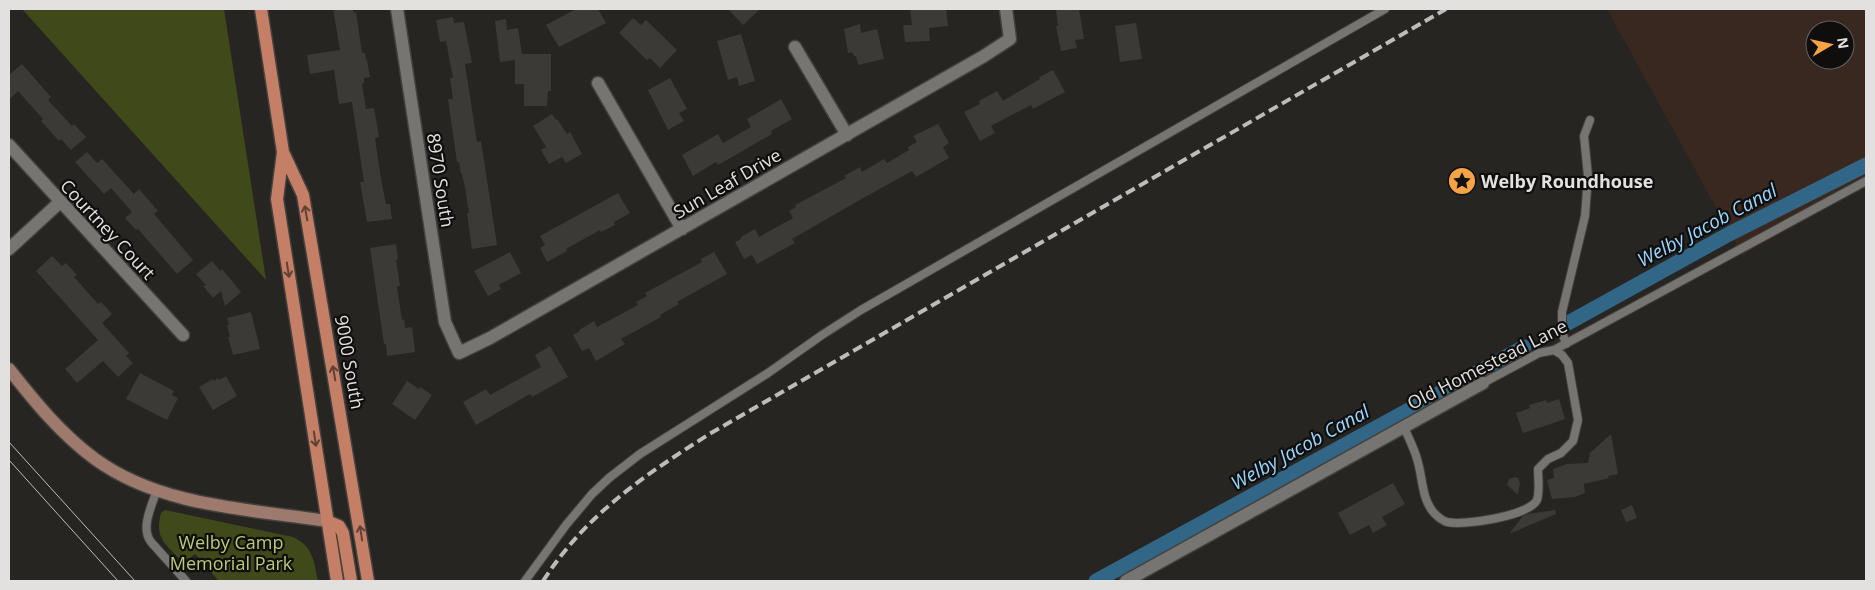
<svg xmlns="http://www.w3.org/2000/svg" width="1875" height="590" font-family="'Open Sans',sans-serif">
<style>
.industrial{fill:#39281f;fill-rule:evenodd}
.green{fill:#40491a}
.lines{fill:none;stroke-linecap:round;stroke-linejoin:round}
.canal{stroke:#326686;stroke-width:15}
.building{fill:#3c3a37}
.lane-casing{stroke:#42413e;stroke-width:10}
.street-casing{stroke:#42413e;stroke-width:15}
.secondary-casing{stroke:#42413e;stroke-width:15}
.primary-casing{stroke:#42413e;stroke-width:15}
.lane{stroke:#777571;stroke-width:8}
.street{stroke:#777571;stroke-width:12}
.secondary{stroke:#9e7a6c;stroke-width:12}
.primary{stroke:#c57f66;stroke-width:12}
.tram{stroke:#bdbcba;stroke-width:1}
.rail{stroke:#bdbcba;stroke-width:4;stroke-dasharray:10 5;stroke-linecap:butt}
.oneway{stroke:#614135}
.labels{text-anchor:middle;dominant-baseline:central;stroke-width:4.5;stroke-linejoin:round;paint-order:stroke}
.street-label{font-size:18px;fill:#e2e1df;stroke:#0f0e0d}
.poi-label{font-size:18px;font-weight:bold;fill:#e2e1df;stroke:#0f0e0d;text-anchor:start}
.park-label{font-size:18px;fill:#b9ca79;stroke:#0f0e0d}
.water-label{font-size:19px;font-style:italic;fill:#99d6ff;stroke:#0f0e0d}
</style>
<rect width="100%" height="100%" fill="#262522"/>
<path class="industrial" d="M1607,9H1866V187L1742,255ZM1815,30H1845V60H1815Z"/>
<path class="green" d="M22,9H224L266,280Z
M165,510L293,537C313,546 314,562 318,581H219L195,554L185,562H182C166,544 154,539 161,513Z"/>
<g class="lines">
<path class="canal" d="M1568,323L1729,234L1866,165
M1096,581L1524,347"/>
</g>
<path class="building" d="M333,9H353L354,13L356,12L362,53H365L366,60H367L370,77L364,78V83L362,84L366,109L374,108L379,137L375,138L381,179L386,204H390L392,219L367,222L360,182H364L352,102L339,104L334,70L310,74L307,55L340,50Z
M576,9H598L606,23L559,47L546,25Z
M728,9H760L743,25Z
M910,9H946L948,26L929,28L930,41L905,42L903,25H912Z
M1056,9H1079L1084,39L1075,40L1077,48L1061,51L1056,26H1058Z
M453,17L454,23L464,22L472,63L465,64L477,142L481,141L497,245L472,249L467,213H469L465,188L462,174H461L459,162H457L448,99H453L450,78H453L446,41L440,42L436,20Z
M633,18L641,25L646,20L677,50L660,68L650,58L647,60L619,33Z
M506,19L507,30L518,28L522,54H551V91H548L547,106H524V84H515V60L500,62L495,21Z
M1136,23L1142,59L1120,62L1115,26Z
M860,24L861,33L877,29L884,59L858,65L856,56H854L852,52L848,53L844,29Z
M741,34L755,81L739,86L737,77L728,80L717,41Z
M22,64L51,97L48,100L72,126L74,124L86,137L71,150L61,139L59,141L41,121L43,119L18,91L9,100V75Z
M1053,70L1065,92L1033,109L1031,105L991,126L995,133L980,141L964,112L980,104L979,101L997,91L1003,101L1040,79L1039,77Z
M670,78L687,109L679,113L684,121L668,130L648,90Z
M781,99L792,119L771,131L772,134L718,165L716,162L693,176L682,155L718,134L723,143L751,127L747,119Z
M552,114L556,120L557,119L567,134L570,132L582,154L566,163L562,157L549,164L541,150L546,147L533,126Z
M938,124L949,143L943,147L949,158L916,177L912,171L858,201L792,239L795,243L757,264L752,255L744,259L735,242L741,239V237L755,229L759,237L793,218L789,211L796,207L795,205L846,178L844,176L860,167L862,172L884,159L887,163L909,150L908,147L917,142L913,136Z
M87,152L97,163L102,159L134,194L139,189L158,211L154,214L193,260L177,274L138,229L136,230L125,218L132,212L111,188L104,194L75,162Z
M618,193L630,213L614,222L615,225L601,232L600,230L566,249L567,251L547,262L540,248L545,245L540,236Z
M396,244L398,259L396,260L400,286L397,287L402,320L404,319L405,328L412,327L415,352L387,356L386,344H384L370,248Z
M510,252L521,273L499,285L501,289L488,296L474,271Z
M714,252L727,274L677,302L679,304L660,315L661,317L621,339L625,344L596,361L589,348L582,351L573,335L580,331L579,330L594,321L597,327L638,305L636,302L647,296L645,293L702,262L701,259Z
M52,256L62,266L66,263L77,275L74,277L98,304L101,302L112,314L102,323L129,353L126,356L133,363L118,377L103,361L77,383L65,369L98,340L36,271Z
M212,261L220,271L222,269L241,292L225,306L221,291L213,298L203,286L206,285L196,274Z
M251,312L260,349L233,355L228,337H230L227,325H229L227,318Z
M550,346L568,377L532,397L530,394L476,425L463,402L486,389L490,395L541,367L535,355Z
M140,373L174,391L172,395L178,398L167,420L126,399Z
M226,376L237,396L213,410L199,387L213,379L214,381L218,378L219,380Z
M407,381L419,389L420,387L432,395L415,420L392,404Z
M1559,399L1565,419L1523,433L1516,413L1530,408L1529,405L1546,400L1547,403Z
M1611,434L1618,474L1608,476L1609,478L1584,484L1585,493L1575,497L1552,499L1547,480L1554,478L1553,469L1567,464L1588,463L1590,453Z
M1515,477L1518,478L1520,483L1518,495L1507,485L1509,479Z
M1393,483L1405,504L1382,517L1387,525L1373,533L1369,525L1350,535L1338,513Z
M1632,505L1637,518L1626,522L1621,510Z
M1555,510L1556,514L1509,534L1523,516L1528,514Z"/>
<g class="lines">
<defs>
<path id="lane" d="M1566,344L1562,332V312L1585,216L1588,176L1584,136L1590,120
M1483,383L1539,353L1554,350L1866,181
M1404,427C1408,437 1414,448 1417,459C1423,477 1421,498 1434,513C1437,516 1443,521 1447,522C1463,526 1529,516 1537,500C1540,492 1538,478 1538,469L1548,459L1561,453L1573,441L1578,420L1568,363L1562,355L1554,350
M157,490C152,505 140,528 151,542L186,581
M525,581L566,525L592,494L609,478L640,454L768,373L822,335L861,310L1385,9"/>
<path id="street" d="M397,9L445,322L459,353L490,338L984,56L1010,39L1006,9
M795,47L847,135
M598,83L682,229
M9,145L183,335
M9,249L60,202
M1126,581L1483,383"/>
<path id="secondary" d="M9,369C35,402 61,434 95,459C161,507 250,509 327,521"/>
<path id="primary" d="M261,9L283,152L277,199L337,581
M283,152L303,195L368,581
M327,521L339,526L343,533L351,581"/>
</defs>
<use href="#lane" class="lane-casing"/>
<use href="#street" class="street-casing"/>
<use href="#secondary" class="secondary-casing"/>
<use href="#primary" class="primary-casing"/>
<use href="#lane" class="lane"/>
<use href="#street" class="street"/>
<use href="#secondary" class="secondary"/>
<use href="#primary" class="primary"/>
<path class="tram" d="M9,442L135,581
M9,460L118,581"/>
<path class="rail" d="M543,581C587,513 645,475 711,433L1446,9"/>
</g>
<defs><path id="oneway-shaft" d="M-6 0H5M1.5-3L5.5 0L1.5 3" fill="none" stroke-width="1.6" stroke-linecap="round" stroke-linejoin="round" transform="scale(1.25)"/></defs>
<g class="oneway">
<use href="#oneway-shaft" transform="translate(306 213) rotate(-100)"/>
<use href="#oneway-shaft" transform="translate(288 270) rotate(81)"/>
<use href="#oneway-shaft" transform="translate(334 373) rotate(-100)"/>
<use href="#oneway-shaft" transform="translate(315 439) rotate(81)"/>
<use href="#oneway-shaft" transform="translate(361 533) rotate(-99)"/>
</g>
<defs>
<symbol id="sight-disc" viewBox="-11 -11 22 22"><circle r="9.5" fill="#f5a345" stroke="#0f0e0d"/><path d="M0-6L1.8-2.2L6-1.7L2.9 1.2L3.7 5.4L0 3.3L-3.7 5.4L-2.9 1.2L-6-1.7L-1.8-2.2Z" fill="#111"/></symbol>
</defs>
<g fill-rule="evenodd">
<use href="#sight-disc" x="1446" y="165" width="32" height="32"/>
</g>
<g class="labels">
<g class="street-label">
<text transform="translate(441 180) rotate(81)">8970 South</text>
<text transform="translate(727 183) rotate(-30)">Sun Leaf Drive</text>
<text transform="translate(108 229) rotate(47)">Courtney Court</text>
<text transform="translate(350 362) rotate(80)">9000 South</text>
<text transform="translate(1487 364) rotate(-27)">Old Homestead Lane</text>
</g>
<g class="poi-label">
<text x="1481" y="181">Welby Roundhouse</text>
</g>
<g class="park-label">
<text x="231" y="542">Welby Camp<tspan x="231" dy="21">Memorial Park</tspan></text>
</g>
<g class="water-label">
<text transform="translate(1707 225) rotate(-28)">Welby Jacob Canal</text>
<text transform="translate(1300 447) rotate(-29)">Welby Jacob Canal</text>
</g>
</g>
<rect width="1875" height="590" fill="none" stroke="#e2e1df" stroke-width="20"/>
<g transform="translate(1830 45) rotate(81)"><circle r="24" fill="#0f0e0d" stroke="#636261"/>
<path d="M0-4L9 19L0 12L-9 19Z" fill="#f5a345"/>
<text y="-8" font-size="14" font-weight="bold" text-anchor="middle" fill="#e2e1df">N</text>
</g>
</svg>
